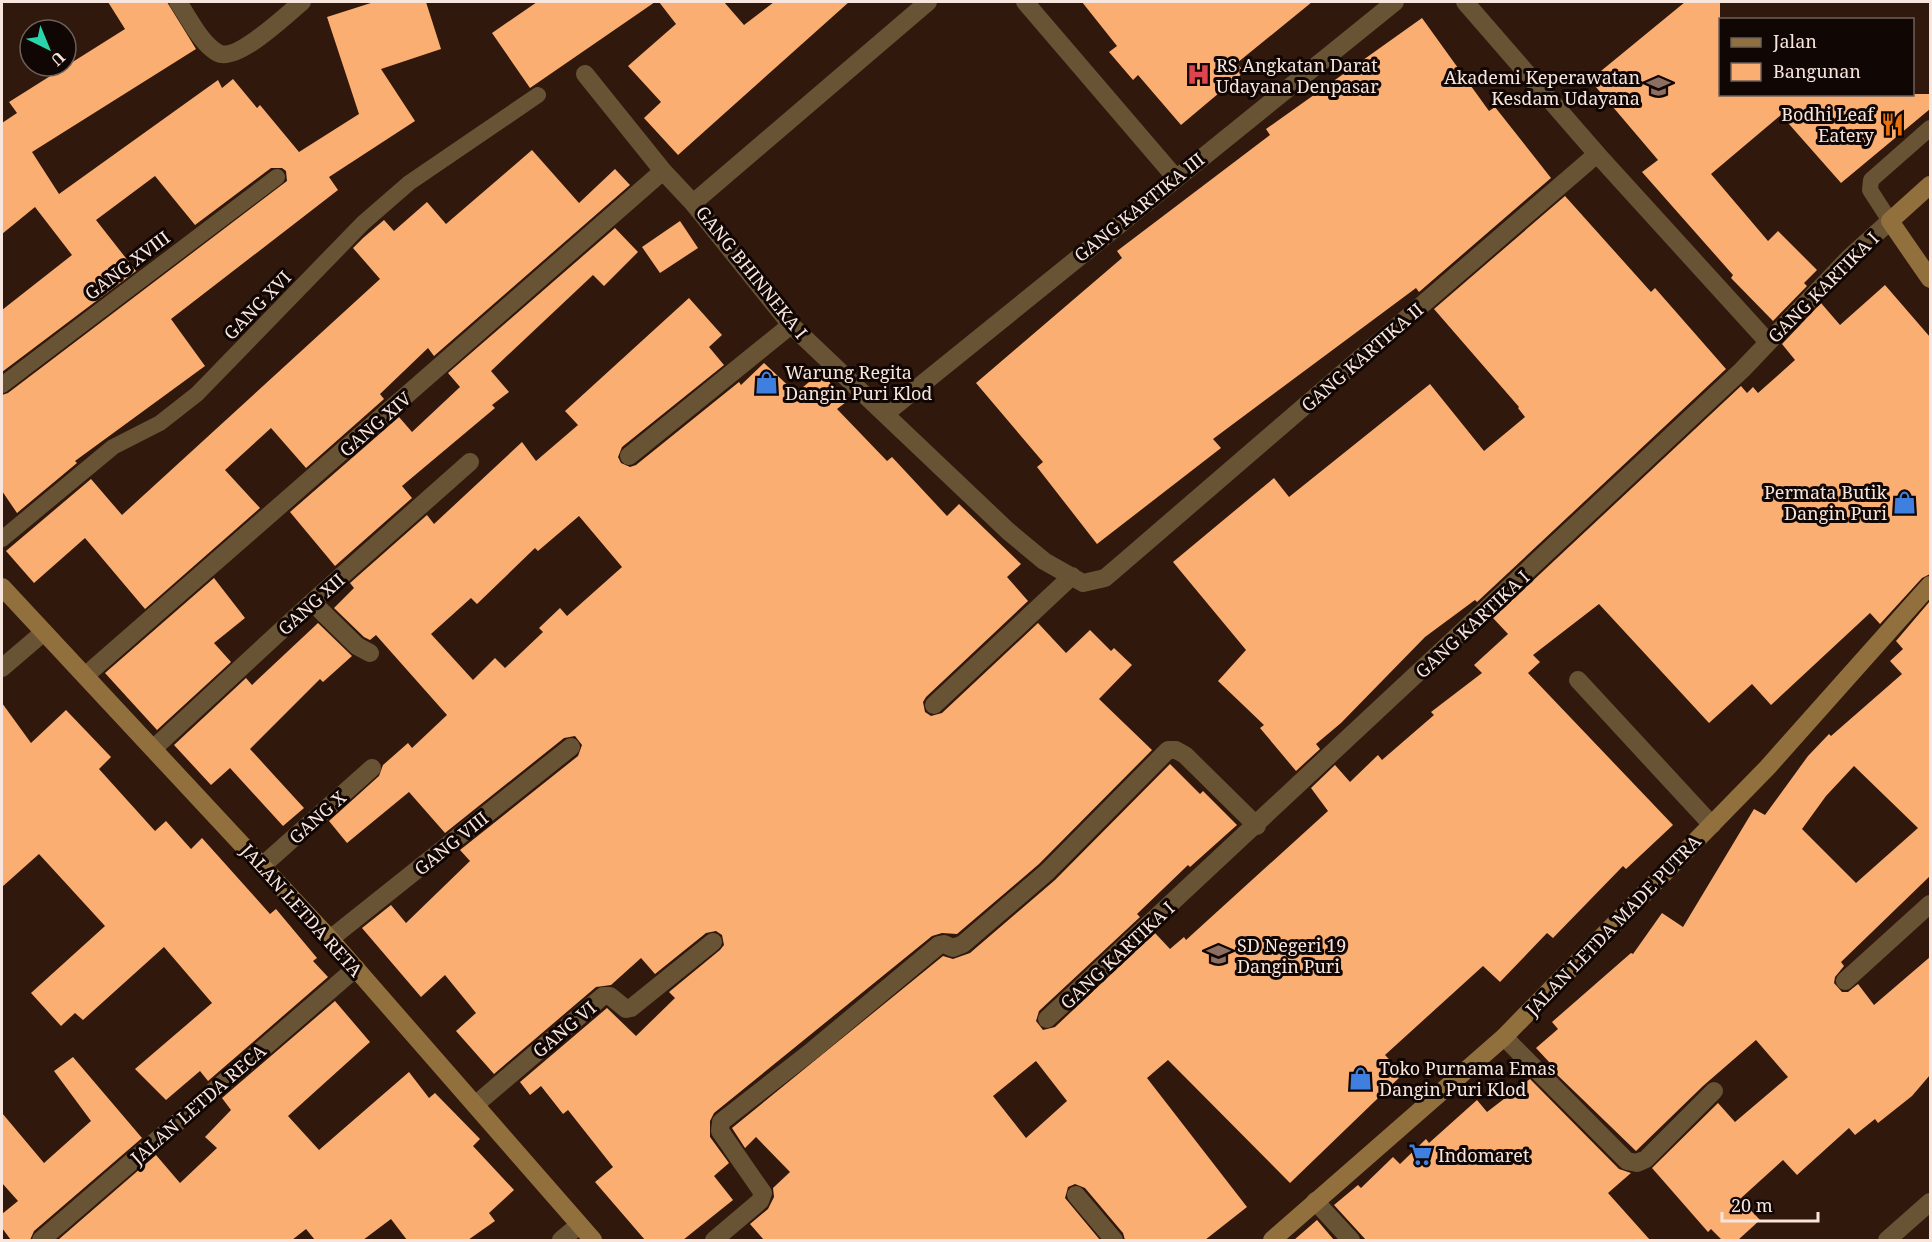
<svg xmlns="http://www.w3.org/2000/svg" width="1932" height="1242" font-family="'Noto Serif',serif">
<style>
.building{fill:#fbae72;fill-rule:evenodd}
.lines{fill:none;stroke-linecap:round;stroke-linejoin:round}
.lane{stroke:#695335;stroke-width:16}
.street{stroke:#695335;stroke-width:18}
.secondary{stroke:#92703e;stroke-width:18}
.labels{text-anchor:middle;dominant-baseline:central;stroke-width:6;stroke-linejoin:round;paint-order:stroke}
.poi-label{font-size:18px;fill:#f8e6de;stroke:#100603;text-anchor:start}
.street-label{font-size:18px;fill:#f8e6de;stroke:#100603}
</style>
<rect width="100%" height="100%" fill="#30180c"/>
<path class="building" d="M108,2H167L196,49L32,152L59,194L218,80L222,88L233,79L257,108L260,105L299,152L359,114L327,17L374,2H426L441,49L381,69L415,121L329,177L338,190L171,319L205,366L75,461L77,463L17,513L2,491V395L8,393L287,181L286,171L282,168H271L195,225L155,176L96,220L136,271L2,372V310L72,255L35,207L2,234V123L17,113L9,102L125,29Z
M537,2H655L530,88L492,33Z
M659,2H724L744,25L774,2H849L678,155L644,118L661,102L628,66L676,24Z
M1082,2H1312L1237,63L1244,72L1181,125L1138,75L1133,80L1109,52L1117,46Z
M1685,2H1720V94H1930V109L1841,183L1781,115L1711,174L1768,241L1778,231L1817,270L1804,283L1807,286L1773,321L1731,278L1733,275L1642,172L1658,160L1590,80Z
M1422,18L1489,111L1495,107L1551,178L1419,292L1416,288L1213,439L1221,448L1097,544L1037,467L1043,462L976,383L1122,258L1117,251L1270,135L1266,129Z
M532,150L579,203L615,169L630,185L434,356L428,348L380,394L384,399L306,468L271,428L225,470L260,508L145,609L85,538L34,583L6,551L91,479L122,515L380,279L353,248L363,238L384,220L394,231L427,202L446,224Z
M1565,196L1651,292L1655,288L1726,369L1477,602L1475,600L1425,637L1341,723L1316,744L1320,749L1296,771L1260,728L1264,725L1218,681L1246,650L1173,562L1274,478L1289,497L1430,384L1484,451L1525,417L1518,408L1519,407L1434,309Z
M680,221L698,248L660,273L642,247Z
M615,228L638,252L604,286L593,275L491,371L509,392L492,405L495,408L402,486L412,498L335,566L290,512L399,417L412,432L460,387L448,373Z
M1885,285L1930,337V574L1922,578L1880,624L1870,613L1771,705L1752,684L1709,723L1599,604L1533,655L1540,662L1528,673L1673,825L1626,869L1623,866L1553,938L1547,933L1500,982L1483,966L1385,1055L1403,1074L1290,1183L1168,1060L1147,1078L1247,1207L1205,1240H1125L1123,1233L1085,1188L1075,1184L1068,1187L1065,1198L1100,1240H764L750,1224L768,1209L774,1197L773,1188L790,1172L756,1137L745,1148L732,1128L943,956L953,959L970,953L1055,880L1170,764L1200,794L1203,791L1237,825L1190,867L1188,865L1137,914L1140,917L1039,1011L1036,1021L1043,1030L1055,1027L1155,933L1170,949L1184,937L1186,940L1328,811L1311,788L1335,765L1350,782L1378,755L1382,760L1434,715L1431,712L1482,673L1474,665L1508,634L1493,618L1741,386L1747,393L1753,387L1758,393L1795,360L1782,344L1821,303L1840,325ZM1036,1061L1067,1101L1026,1138L993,1096Z
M689,298L722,335L709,347L724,365L622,447L618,457L621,463L630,467L636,465L739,382L741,385L764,363L796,393L821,372L846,402L837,409L887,461L892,457L947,516L959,504L1021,564L1007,577L1028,601L926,697L923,702L925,712L931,716L942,713L1038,623L1066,653L1090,630L1111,651L1114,648L1132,665L1099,699L1152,750L1039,864L957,934L942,933L932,936L714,1113L710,1121V1137L729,1163L714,1176L733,1200L683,1240H645L595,1182L613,1167L568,1110L563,1114L541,1086L530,1095L520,1082L607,1008L636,1036L675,998L669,992L720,950L724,945L722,935L716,931L706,933L655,974L641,958L611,985L596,987L494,1074L456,1031L476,1013L445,975L421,997L362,928L391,905L406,923L470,861L460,850L578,756L582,745L575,736L564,738L445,833L409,792L347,843L329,821L379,776L383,765L408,743L412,748L447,715L376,635L370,640L364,637L334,608L354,588L350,583L427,515L434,524L522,442L536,461L578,425L565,411ZM579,516L622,567L567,616L560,608L539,628L543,632L505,668L495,658L473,680L431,634L471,598L477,604L535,548L538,551Z
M214,578L245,618L214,643L231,662L157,730L105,673Z
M1930,601V876L1841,962L1844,966L1835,977L1834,983L1842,992H1848L1858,984L1874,1005L1930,957V1075L1912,1096L1878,1123L1875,1119L1855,1135L1849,1128L1797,1175L1783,1160L1740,1199L1760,1220L1738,1240H1722L1711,1229L1708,1232L1652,1168L1718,1103L1735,1122L1788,1077L1756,1040L1703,1086L1636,1151L1547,1065L1550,1063L1536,1048L1558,1029L1552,1022L1631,953L1633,954L1662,913L1683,927L1754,809L1765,815L1808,756L1829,734L1831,736L1902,674L1890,661L1903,649L1896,641ZM1854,766L1918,828L1856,883L1802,829L1826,796Z
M318,623L352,656L323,682L320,679L250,749L304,808L283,826L230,768L211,785L174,745L246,678L252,685Z
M2,703L31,743L66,710L111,757L99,769L155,831L166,821L191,849L202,838L270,914L276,909L317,958L313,961L328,977L208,1081L200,1071L166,1100L135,1069L212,1003L164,947L83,1020L75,1013L61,1026L31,993L105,926L39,854L2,887Z
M335,1001L370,1042L288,1116L319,1150L409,1072L429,1098L435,1093L480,1139L473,1146L514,1190L489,1213L495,1221L468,1240H407L391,1219L363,1240H315L306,1229L292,1240H58L156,1155L180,1183L217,1148L205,1137L231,1110L222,1098Z
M73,1057L142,1138L34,1231L30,1240H11L2,1228V1214L18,1201L2,1183V1113L44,1163L91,1121L54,1071Z
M1530,1079L1619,1169L1631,1173L1608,1193L1650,1240H1366L1334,1205L1358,1185L1361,1188L1393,1157L1400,1164L1426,1139L1429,1143L1477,1100L1487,1112Z
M1317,1220L1334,1240H1294Z"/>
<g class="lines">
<path class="lane" d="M1890,221L1870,190L1871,180L1930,128
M2,385L277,177
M2,539L113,447L160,423L197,394L363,223L409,183L538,95"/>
<path class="street" d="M178,2C189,18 201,44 218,53C237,63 287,14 302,2
M928,2L693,203L791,325L1008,531L1044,561L1083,583L1105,578L1126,560L1597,154
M1025,2L1175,177
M1465,2L1597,154L1768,342
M585,74L663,171L693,203
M885,414L1395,2
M629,456L791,325
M312,602L357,646L370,653
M2,668L44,632
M86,675L663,171
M1578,680L1712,825
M934,705L1072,576
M154,748L312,602L470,462
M262,866L372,768
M330,939L571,747
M1845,981L1930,904
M1047,1019L1742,370L1849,258L1890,221
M1504,1037L1627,1161L1637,1163L1646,1159L1714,1091
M475,1105L603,996H610L626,1009L631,1008L713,942
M1076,1195L1114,1240
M1315,1201L1351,1240
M41,1240L356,968
M561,1240L579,1225
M714,1240L760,1201L763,1193L720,1131L721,1122L813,1050L939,945L944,944L953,948L963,944L1047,872L1168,750H1176L1185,755L1257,826
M1887,1240L1930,1202"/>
<path class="secondary" d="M1930,185L1890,221L1930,279
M2,587L330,939L593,1240
M1272,1240L1504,1037L1767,768L1930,585"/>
</g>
<defs>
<symbol id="hospital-bare" viewBox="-9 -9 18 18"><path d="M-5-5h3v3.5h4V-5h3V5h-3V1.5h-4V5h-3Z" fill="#e0444e" stroke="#100603" stroke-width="2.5" paint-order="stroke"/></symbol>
<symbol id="university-bare" viewBox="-9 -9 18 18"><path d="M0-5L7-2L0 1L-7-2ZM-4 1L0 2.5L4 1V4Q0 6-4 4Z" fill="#8d6e63" stroke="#100603" stroke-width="2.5" paint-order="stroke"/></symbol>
<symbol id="restaurant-bare" viewBox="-9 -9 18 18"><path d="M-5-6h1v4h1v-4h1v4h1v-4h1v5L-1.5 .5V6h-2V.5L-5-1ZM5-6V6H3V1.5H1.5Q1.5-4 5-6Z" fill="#e8710a" stroke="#100603" stroke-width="2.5" paint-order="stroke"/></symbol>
<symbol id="shop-bare" viewBox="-9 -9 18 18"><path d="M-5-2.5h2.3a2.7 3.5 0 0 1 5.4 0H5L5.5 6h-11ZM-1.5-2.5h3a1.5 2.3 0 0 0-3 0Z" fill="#3f7fe0" stroke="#100603" stroke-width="2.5" paint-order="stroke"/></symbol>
<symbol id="school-bare" viewBox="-9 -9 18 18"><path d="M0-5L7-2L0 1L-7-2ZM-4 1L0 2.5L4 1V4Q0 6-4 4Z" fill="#8d6e63" stroke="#100603" stroke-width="2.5" paint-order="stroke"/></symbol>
<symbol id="supermarket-bare" viewBox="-9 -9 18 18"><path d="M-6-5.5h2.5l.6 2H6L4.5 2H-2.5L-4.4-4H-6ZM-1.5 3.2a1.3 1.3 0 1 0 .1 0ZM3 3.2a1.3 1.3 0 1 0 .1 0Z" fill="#3f7fe0" stroke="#100603" stroke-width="2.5" paint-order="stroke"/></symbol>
</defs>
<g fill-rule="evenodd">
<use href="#hospital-bare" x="1182" y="58" width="33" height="33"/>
<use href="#university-bare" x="1642" y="70" width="33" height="33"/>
<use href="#restaurant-bare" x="1876" y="108" width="33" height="33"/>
<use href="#shop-bare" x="750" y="366" width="33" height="33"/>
<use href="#shop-bare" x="1888" y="486" width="33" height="33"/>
<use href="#school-bare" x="1202" y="938" width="33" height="33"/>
<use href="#shop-bare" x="1344" y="1062" width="33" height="33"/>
<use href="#supermarket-bare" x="1404" y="1138" width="33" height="33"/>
</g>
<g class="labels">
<g class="poi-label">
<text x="1216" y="65">RS Angkatan Darat<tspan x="1216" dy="21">Udayana Denpasar</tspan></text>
<text x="1640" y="77" text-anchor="end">Akademi Keperawatan<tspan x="1640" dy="21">Kesdam Udayana</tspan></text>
<text x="1874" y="114" text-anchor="end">Bodhi Leaf<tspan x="1874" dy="21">Eatery</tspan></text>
<text x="785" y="372">Warung Regita<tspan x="785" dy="21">Dangin Puri Klod</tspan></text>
<text x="1887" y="492" text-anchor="end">Permata Butik<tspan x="1887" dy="21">Dangin Puri</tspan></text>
<text x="1237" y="945">SD Negeri 19<tspan x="1237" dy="21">Dangin Puri</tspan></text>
<text x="1379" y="1068">Toko Purnama Emas<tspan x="1379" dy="21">Dangin Puri Klod</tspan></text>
<text x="1438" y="1155">Indomaret</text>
</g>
<g class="street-label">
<text transform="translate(1139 207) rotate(-39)">GANG KARTIKA III</text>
<text transform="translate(127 265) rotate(-37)">GANG XVIII</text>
<text transform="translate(752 272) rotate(51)">GANG BHINNEKA I</text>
<text transform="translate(1823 287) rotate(-45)">GANG KARTIKA I</text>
<text transform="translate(257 305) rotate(-46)">GANG XVI</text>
<text transform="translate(1362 357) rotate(-41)">GANG KARTIKA II</text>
<text transform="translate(375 424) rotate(-41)">GANG XIV</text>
<text transform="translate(311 604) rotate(-42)">GANG XII</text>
<text transform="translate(1472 624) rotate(-43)">GANG KARTIKA I</text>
<text transform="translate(317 817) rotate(-42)">GANG X</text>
<text transform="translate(451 843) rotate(-39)">GANG VIII</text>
<text transform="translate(302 910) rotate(48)">JALAN LETDA RETA</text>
<text transform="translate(1613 925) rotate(-46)">JALAN LETDA MADE PUTRA</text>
<text transform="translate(1117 955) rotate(-43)">GANG KARTIKA I</text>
<text transform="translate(564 1029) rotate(-40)">GANG VI</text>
<text transform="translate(198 1104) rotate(-41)">JALAN LETDA RECA</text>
</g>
</g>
<rect width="1932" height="1242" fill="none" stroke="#f8e6de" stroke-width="6"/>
<rect x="1719" y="18" width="195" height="78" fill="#100603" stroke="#6d605b" stroke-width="1.5"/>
<rect x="1731" y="38" width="30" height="9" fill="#92703e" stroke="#6d605b" stroke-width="1.5"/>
<text x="1773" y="48" font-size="18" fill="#f8e6de">Jalan</text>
<rect x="1731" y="63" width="30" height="18" fill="#fbae72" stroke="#6d605b" stroke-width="1.5"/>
<text x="1773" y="78" font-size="18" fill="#f8e6de">Bangunan</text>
<g transform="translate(48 48) rotate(137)"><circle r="28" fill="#100603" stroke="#6d605b" stroke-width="1.5"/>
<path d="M0-4.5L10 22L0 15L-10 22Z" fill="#2bd5ac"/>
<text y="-9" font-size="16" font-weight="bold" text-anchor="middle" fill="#f8e6de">U</text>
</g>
<path d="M1722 1212v9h96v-9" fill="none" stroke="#f8e6de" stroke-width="3"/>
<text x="1731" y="1212" font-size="18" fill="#f8e6de" stroke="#100603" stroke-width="4.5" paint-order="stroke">20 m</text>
</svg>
